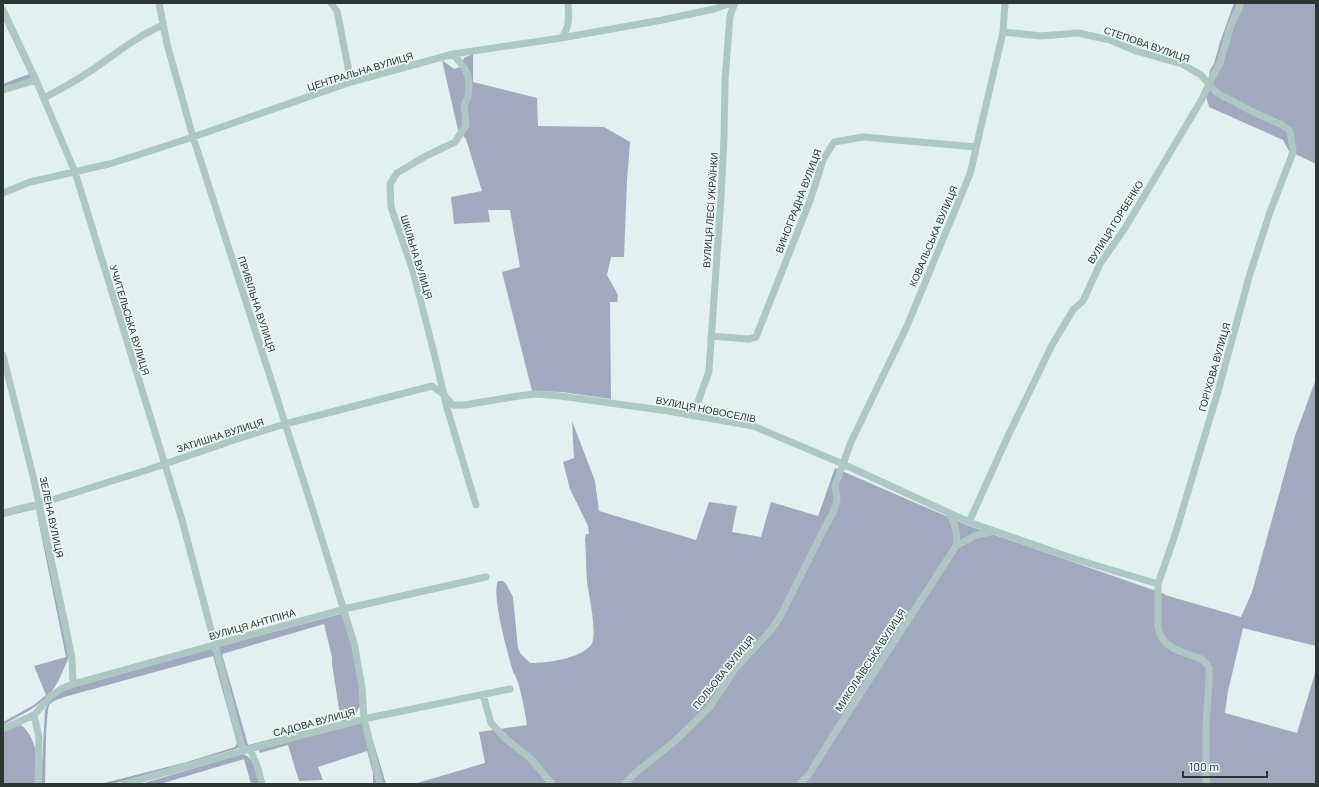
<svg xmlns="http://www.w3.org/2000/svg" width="1319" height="787" font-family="Barlow,sans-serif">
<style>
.green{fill:#a1a9be}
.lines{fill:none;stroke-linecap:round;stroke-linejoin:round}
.minor{stroke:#adc8c3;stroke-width:7}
.labels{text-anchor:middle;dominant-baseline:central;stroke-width:3.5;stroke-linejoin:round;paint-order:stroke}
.street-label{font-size:10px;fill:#2b3733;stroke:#ecf8f7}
</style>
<rect width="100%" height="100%" fill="#e0f1ef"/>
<path class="green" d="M1234,3H1316V164L1289,151L1283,140L1209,107L1206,96L1210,70L1214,64L1220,42Z
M3,11L32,73L31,78L3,89V84L29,74L3,19Z
M473,54V82L537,98L538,126L604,127L630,142L627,181L624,257H611L607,275L618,295L617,302H610L611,399L562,392L532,391L502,272L520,267L510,210H488L490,222L454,224L451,197L482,191L466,139L458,130L442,60L454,69L460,67L464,58Z
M1316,379V646L1243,628L1228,691L1225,713L1297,733L1316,670V784H414L485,763L479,732L527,725C525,712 520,681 513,672C508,654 491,595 498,581H503L506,584L513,597L518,649L521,654L530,663C546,663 580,659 591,645C598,636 589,595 587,582C586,567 586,553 585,539L586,534H589L588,526L570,489L563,462L574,458L572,421L595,481L599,511L696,540L709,502L737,506L732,532L761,537L771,502L818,516L835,468L969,526L1165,594V595L1241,617L1252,592L1295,436Z
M36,506L69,657C64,668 60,679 54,688C43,706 20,715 3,725V722L34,705L46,695L34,666L66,657L36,509L3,517V515Z
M340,614L342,615L349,629L361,693L360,706L356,713L351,719L341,722L332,664V657L324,624L222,654L248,745L311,729L308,731L247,747L243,743L218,647Z
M210,649L212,650L215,654L239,747L236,749L120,782L112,784H100L187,762L235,747L237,743L213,656L64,697C60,699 54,700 50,704C45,709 46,772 45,784H41L45,710C51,697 58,693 71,688Z
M356,723L368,724L386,784H373V773L367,751L318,767L323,780L299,781L288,745L260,753L259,751L261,748Z
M20,725C25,727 26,730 29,734C39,750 37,766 36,784H3V732Z
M242,754C255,757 256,773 259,784H251L244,759L160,784H141Z"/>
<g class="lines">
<path class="minor" d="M159,3L167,44L193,137L311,504L354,643L362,687L364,719L380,784
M331,3L337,11L351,82
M3,10L36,80L75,172L182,520L243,751
M1003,32L1041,36L1078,33L1110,40L1136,51L1182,64L1201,75L1217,93L1253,112L1282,125L1290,131L1293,150L1292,155L1270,212L1249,277L1219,388L1175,535L1158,584V627C1162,651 1184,651 1203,660L1206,663L1209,668V683L1206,723V784
M561,38C570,28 569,16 568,3
M453,54L464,67L468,76L469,86L468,97L464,105L466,125L455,142L426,156L397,173L390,184L391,207L413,271L434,353L447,408L476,505
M3,90L36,80
M44,98C61,89 77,80 92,70C116,54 137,36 163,25
M3,193L30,182L109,164L141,154L193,137L351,82L453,54L561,38L662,20L714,9L731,3
M711,336L748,339L756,337L811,198L823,160L834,142L863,137L976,147
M3,355L33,476L64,619L72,658L73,684
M693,416L709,371L721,197L724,139L725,80L730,16L735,3
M3,513L39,504L147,470L243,437L285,424L432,386L443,394L453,405H464L518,396L536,394L560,396L668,411L753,426L843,464L969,522L1072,558L1158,584
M949,513C955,524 958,533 956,546
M969,522L1008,436L1052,345L1073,310L1083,301L1100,264L1125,228L1202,99L1209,84L1220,63L1231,25L1241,3
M483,695L491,723L505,738L531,759L552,784
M34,715L39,737L38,784
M3,729L34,715L51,696L61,689L73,684L344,609L486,577
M250,749L258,768L262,784
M124,784L250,749L368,718L510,689
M625,784L632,776L675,741L709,708L735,669L771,630L780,617L824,529L833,513L836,505L837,497L835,486L851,442L907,326L970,174L1003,32L1005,3
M800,784L810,773L827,745L956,546L974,536L994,531"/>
</g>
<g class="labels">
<g class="street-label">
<text transform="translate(1147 44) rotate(19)">СТЕПОВА ВУЛИЦЯ</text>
<text transform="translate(360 71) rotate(-17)">ЦЕНТРАЛЬНА ВУЛИЦЯ</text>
<text transform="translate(798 201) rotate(-69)">ВИНОГРАДНА ВУЛИЦЯ</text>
<text transform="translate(710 210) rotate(-86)">ВУЛИЦЯ ЛЕСІ УКРАЇНКИ</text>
<text transform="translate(1115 222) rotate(-58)">ВУЛИЦЯ ГОРБЕНКО</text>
<text transform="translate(933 236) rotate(-67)">КОВАЛЬСЬКА ВУЛИЦЯ</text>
<text transform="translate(417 257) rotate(73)">ШКІЛЬНА ВУЛИЦЯ</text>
<text transform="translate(257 304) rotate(72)">ПРИВІЛЬНА ВУЛИЦЯ</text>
<text transform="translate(130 320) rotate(73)">УЧИТЕЛЬСЬКА ВУЛИЦЯ</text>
<text transform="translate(1214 367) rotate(-74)">ГОРІХОВА ВУЛИЦЯ</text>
<text transform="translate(706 409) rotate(11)">ВУЛИЦЯ НОВОСЕЛІВ</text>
<text transform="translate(220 435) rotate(-18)">ЗАТИШНА ВУЛИЦЯ</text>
<text transform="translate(52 517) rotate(78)">ЗЕЛЕНА ВУЛИЦЯ</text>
<text transform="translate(252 624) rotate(-16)">ВУЛИЦЯ АНТІПІНА</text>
<text transform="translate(870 660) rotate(-57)">МИКОЛАЇВСЬКА ВУЛИЦЯ</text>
<text transform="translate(723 672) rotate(-51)">ПОЛЬОВА ВУЛИЦЯ</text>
<text transform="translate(314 722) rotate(-15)">САДОВА ВУЛИЦЯ</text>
</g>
</g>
<rect width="1319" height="787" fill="none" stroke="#2b3733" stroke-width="8"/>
<path d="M1183 771v6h84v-6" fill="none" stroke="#2b3733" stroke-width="2"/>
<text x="1189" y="771" font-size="12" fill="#2b3733" stroke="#ecf8f7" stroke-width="3" paint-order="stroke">100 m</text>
</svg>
